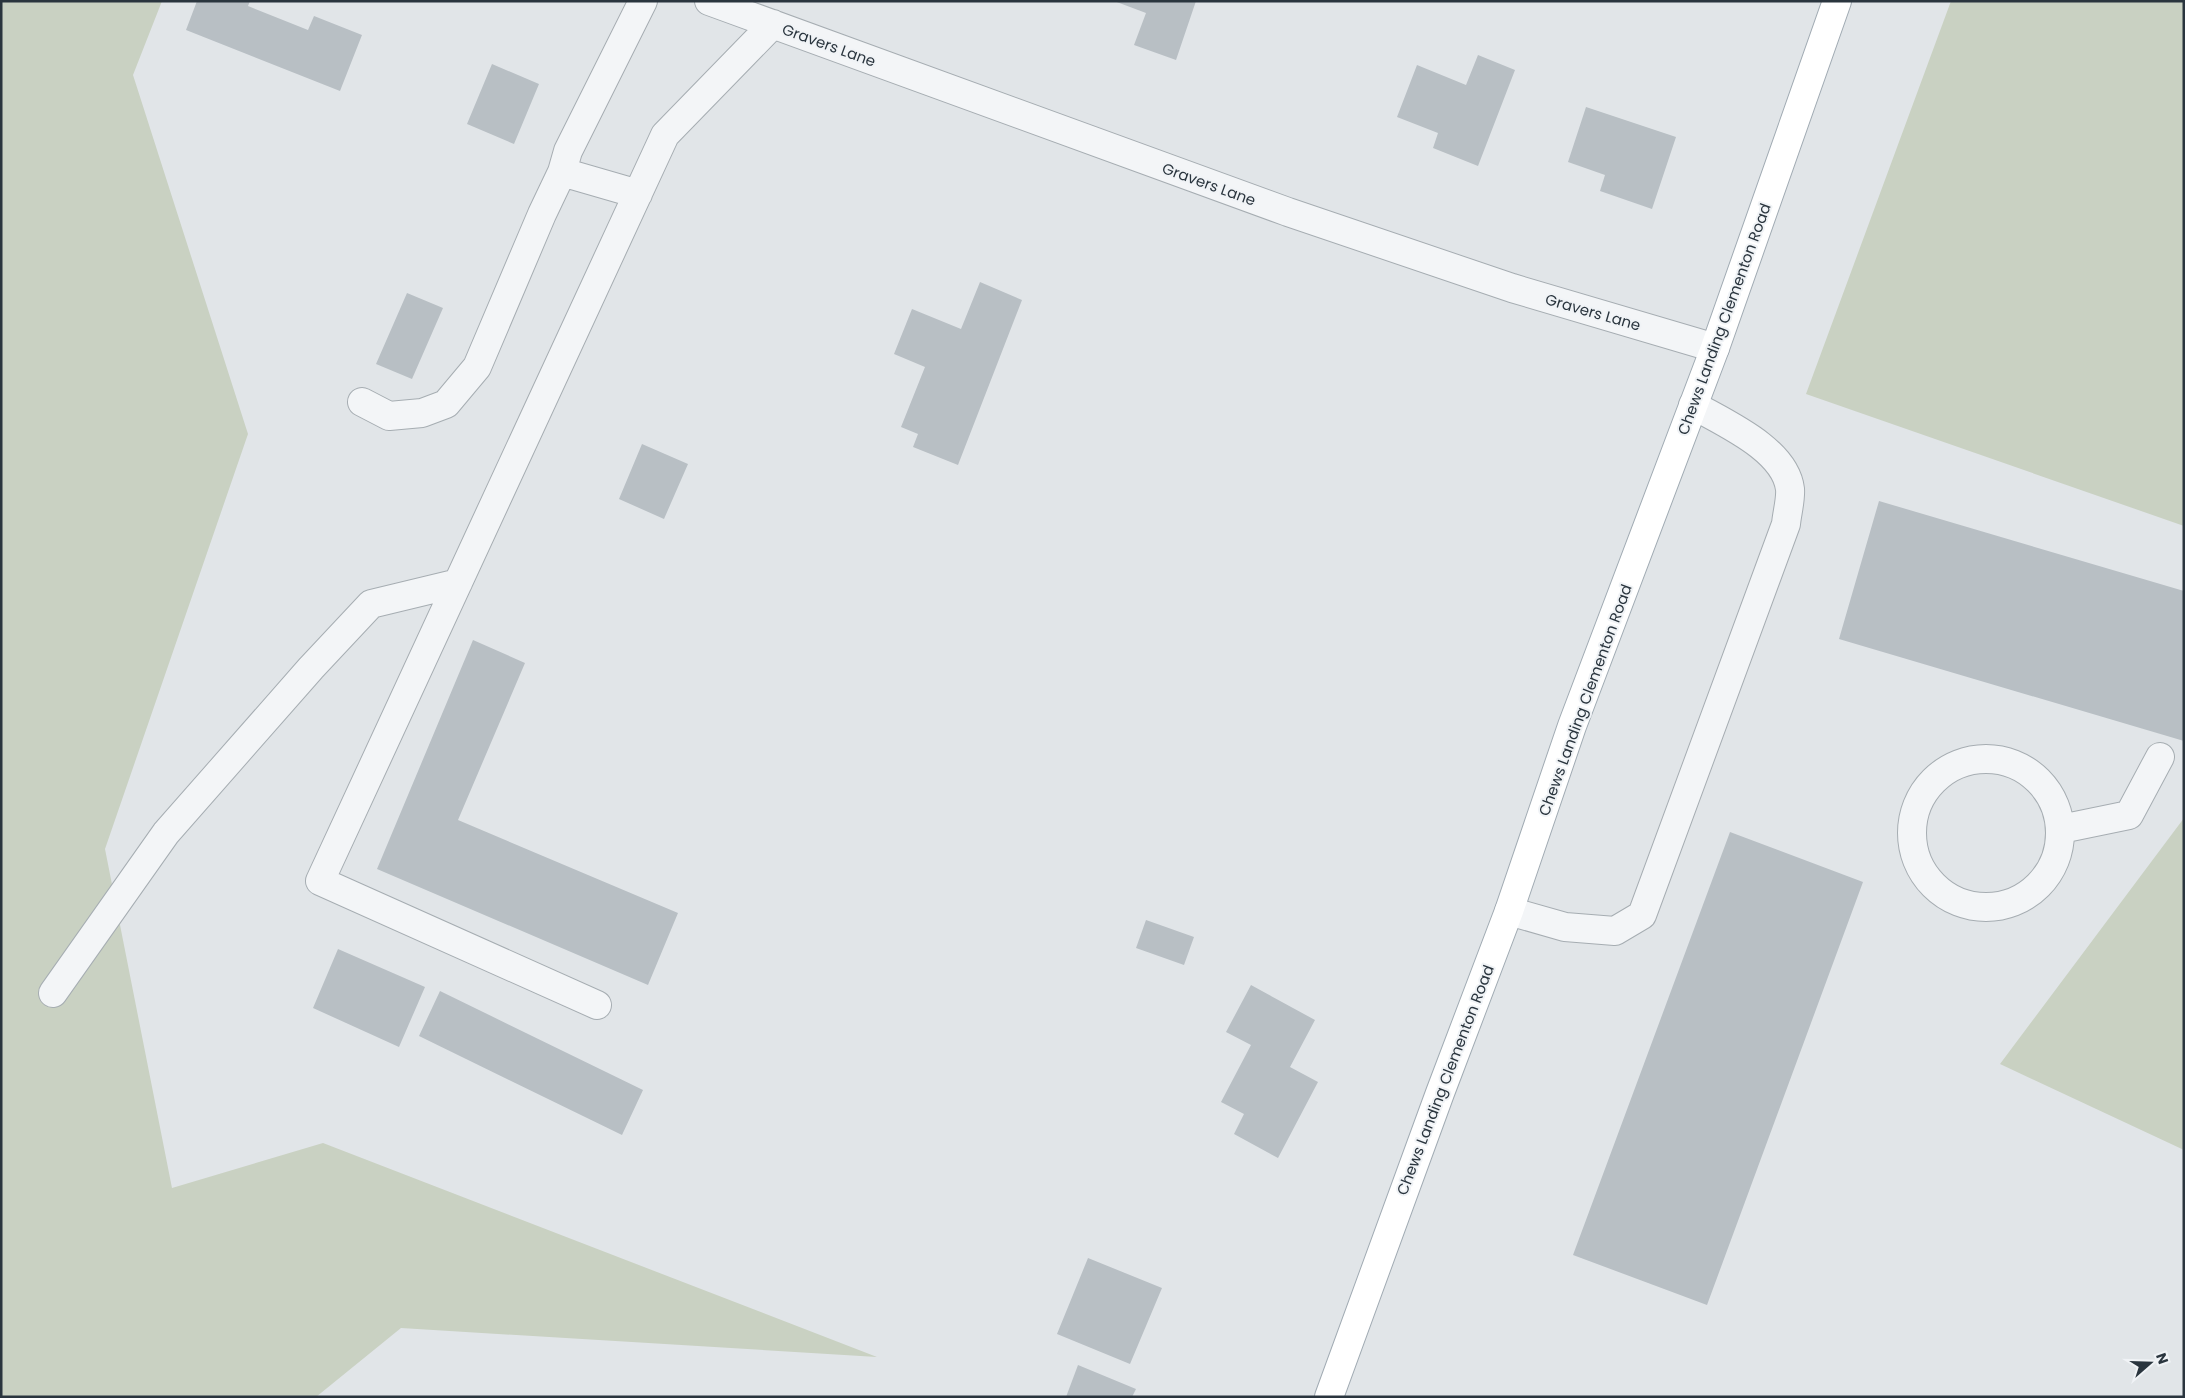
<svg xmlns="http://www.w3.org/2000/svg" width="2185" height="1398" font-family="Poppins,sans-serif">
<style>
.green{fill:#c9d1c2}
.building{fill:#b8bfc4}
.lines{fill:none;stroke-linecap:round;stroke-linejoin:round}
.minor-casing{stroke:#a6adb2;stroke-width:30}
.major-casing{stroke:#a1abb3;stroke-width:30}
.minor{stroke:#f3f5f7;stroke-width:28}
.major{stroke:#fff;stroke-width:28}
.labels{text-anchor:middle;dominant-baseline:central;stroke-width:4;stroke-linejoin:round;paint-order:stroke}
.street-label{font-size:15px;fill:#2a353e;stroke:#f0f3f6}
</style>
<rect width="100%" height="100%" fill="#e1e5e8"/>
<path class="green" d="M1,1H162L133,75L248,434L105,849L172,1188L323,1143L877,1357L401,1328L316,1397H1Z
M1951,1H2184V526L1806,394Z
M2184,818V1150L2000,1064Z"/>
<path class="building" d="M197,1H250L248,6L308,30L314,16L362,35L340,91L186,30Z
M1114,1H1196L1176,60L1134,45L1146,13Z
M1478,55L1515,70L1478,166L1433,148L1438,133L1397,117L1417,65L1466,85Z
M492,64L539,84L514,144L467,124Z
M1586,107L1676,137L1652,209L1600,191L1605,175L1568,162Z
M980,282L1022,300L958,465L913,447L918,434L901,427L925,367L894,354L912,309L961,329Z
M407,293L443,308L412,379L376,364Z
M642,444L688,464L664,519L619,499Z
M1879,501L2184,591V741L1839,639Z
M473,640L525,663L458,820L678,913L648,985L377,869Z
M1730,832L1863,882L1707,1305L1573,1255Z
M1146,920L1194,937L1184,965L1136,948Z
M338,949L425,987L399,1047L313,1008Z
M1251,985L1315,1020L1290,1067L1318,1082L1278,1158L1234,1134L1244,1114L1221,1102L1251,1045L1226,1032Z
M440,991L643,1090L622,1135L419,1036Z
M1088,1258L1162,1288L1130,1364L1057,1334Z
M1078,1365L1136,1389L1132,1397H1066Z"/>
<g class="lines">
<defs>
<path id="minor" d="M709,1L1288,212L1512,288L1715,348
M638,194L562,172L568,151L643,1
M362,402L389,416L422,413L446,404L477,367L542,214L562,172
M1912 833a74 74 0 1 1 148 0a74 74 0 1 1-148 0Z
M2061,829L2129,815L2160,757
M1509,911L1565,927L1615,931L1642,915L1786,524C1787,513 1791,499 1790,489C1785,449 1724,423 1693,405
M53,993L166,833L311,668L371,604L458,583
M597,1005L320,881L665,135L773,24"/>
<path id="major" d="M1329,1397L1440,1093L1509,911L1572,726L1715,348L1837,1"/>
</defs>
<use href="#minor" class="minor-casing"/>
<use href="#major" class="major-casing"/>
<use href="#minor" class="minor"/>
<use href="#major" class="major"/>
</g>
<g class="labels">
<g class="street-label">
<text transform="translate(829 45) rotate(20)">Gravers Lane</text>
<text transform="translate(1209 184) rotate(20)">Gravers Lane</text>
<text transform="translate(1593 312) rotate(16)">Gravers Lane</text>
<text transform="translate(1724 319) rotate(-70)">Chews Landing Clementon Road</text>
<text transform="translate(1585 700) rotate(-70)">Chews Landing Clementon Road</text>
<text transform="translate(1445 1080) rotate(-69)">Chews Landing Clementon Road</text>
</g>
</g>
<rect width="2185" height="1398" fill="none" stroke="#2a353e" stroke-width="5"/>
<g transform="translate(2150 1363) rotate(70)" stroke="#f0f3f6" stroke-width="4" paint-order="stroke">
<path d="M0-4L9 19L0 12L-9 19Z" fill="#2a353e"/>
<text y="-8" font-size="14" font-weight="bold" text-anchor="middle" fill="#2a353e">N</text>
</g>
</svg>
